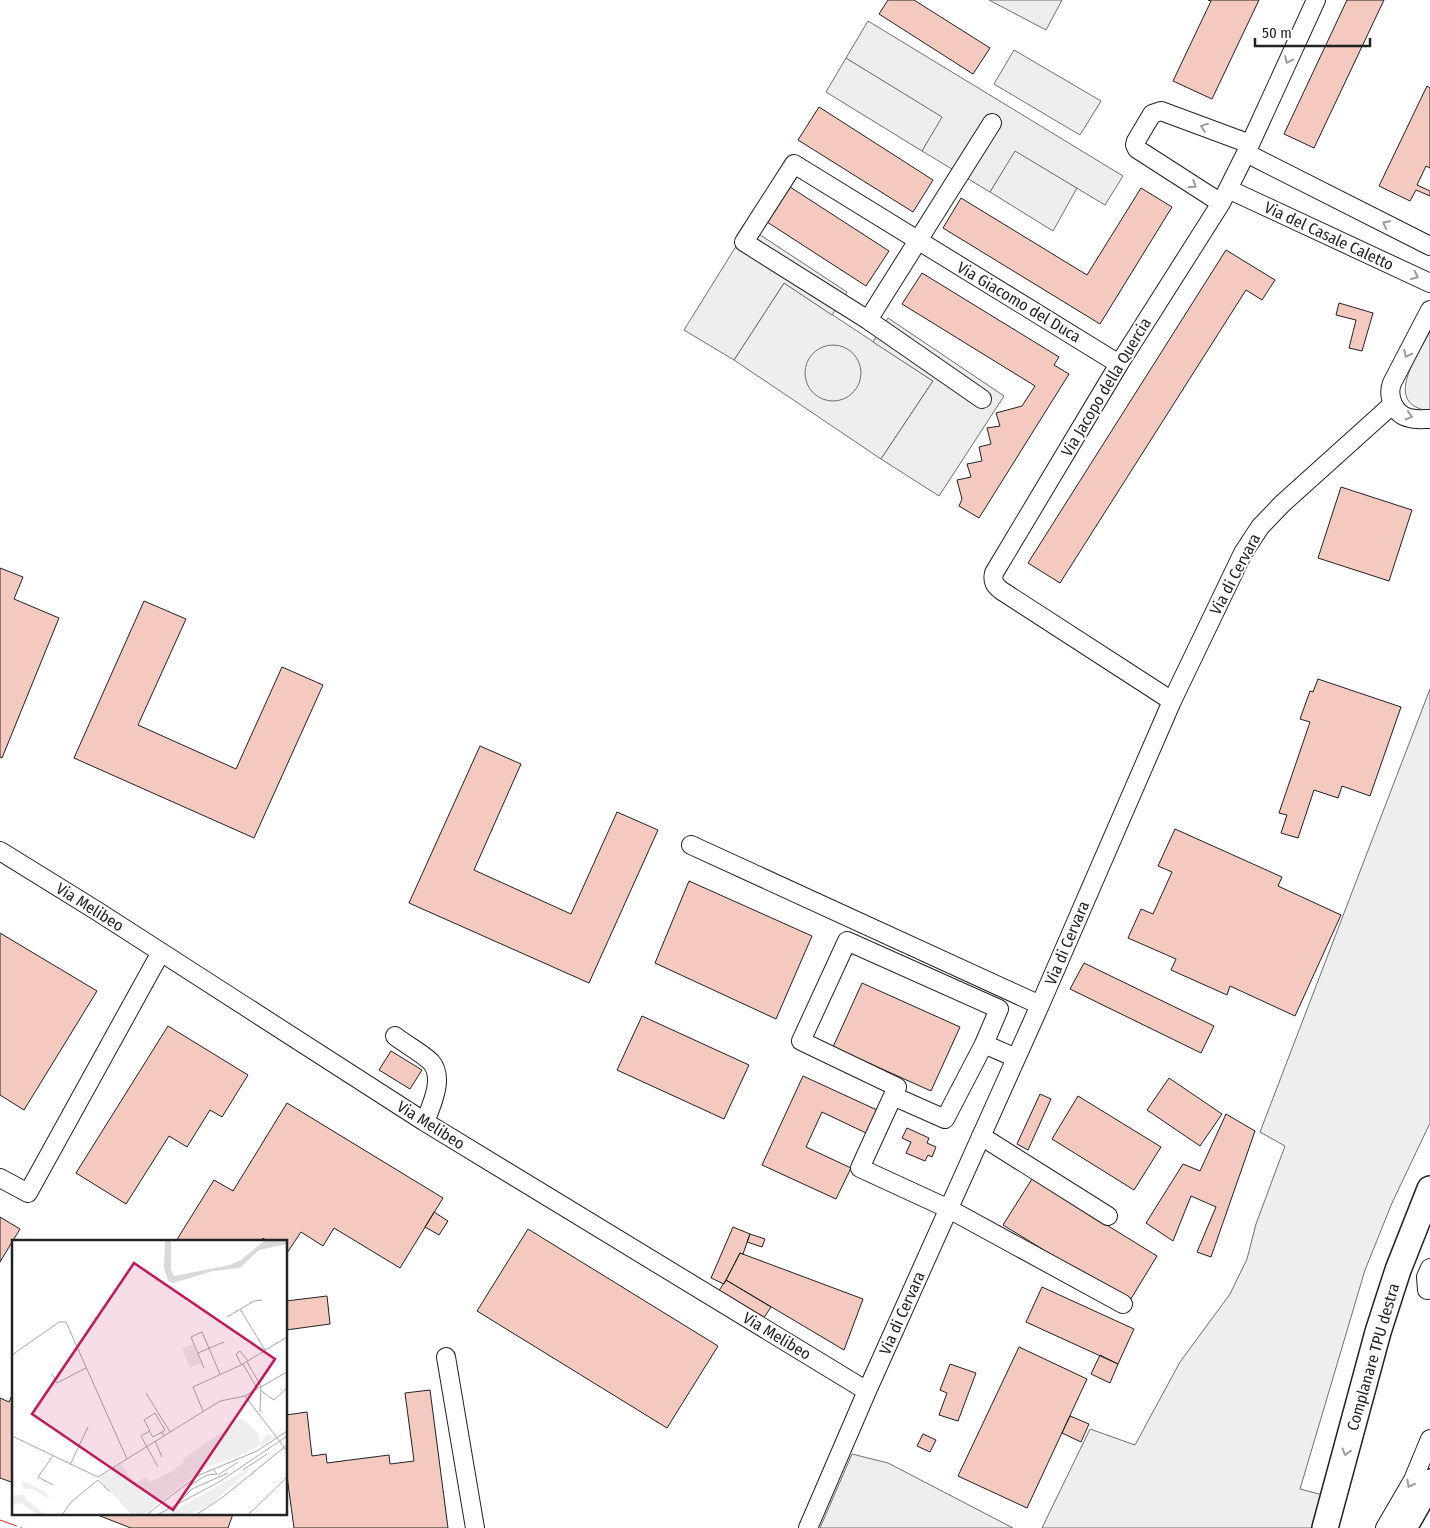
<svg xmlns="http://www.w3.org/2000/svg" width="1430" height="1528" font-family="'Fira Sans Condensed',sans-serif">
<style>
.green{fill:#eee;stroke:#6f6f6f}
.parking{fill:#ededed;stroke:#6f6f6f}
.building{fill:#f3c9c0;stroke:#222}
.lines{fill:none;stroke-linecap:round;stroke-linejoin:round}
.minor-casing{stroke:#222;stroke-width:20}
.highway-casing{stroke:#222;stroke-width:28}
.minor{stroke:#fff;stroke-width:18}
.highway{stroke:#fff;stroke-width:25}
.power{stroke:#c62828;stroke-width:1;stroke-dasharray:18 4 2.5 4;stroke-linecap:butt}
.oneway{stroke:#9c9c9c}
.labels{text-anchor:middle;dominant-baseline:central;stroke-width:4;stroke-linejoin:round;paint-order:stroke}
.street-label{font-size:16px;fill:#222;stroke:#fff}
.inset-road{fill:none;stroke:#a7a7a7;stroke-width:1}
.view{fill:#c2185b;fill-opacity:0.15;stroke:#c2185b;stroke-width:2.5}
.inset-edge{fill:none;stroke:#222;stroke-width:2.5}
</style>
<rect width="100%" height="100%" fill="#fff"/>
<path class="green" d="M1014,50L1101,101L1080,135L994,84Z
M846,58L943,117L922,151L826,92Z
M1015,150L1077,188L1053,231L990,192Z
M784,283L933,381L881,459L734,360Z
M1430,331V411C1381,405 1418,355 1430,331Z
M1430,689V1123L1392,1203L1365,1270L1300,1489L1323,1495L1312,1528H1042L1090,1429L1135,1445L1180,1362L1230,1294L1247,1259L1256,1224L1285,1146L1260,1132Z
M852,1454L888,1463L1013,1528H820Z"/>
<path class="parking" d="M989,0H1062L1046,30Z
M868,21L1123,176L1105,205L1015,151L990,192L922,151L942,117L846,58Z
M748,227L847,292L832,315L784,283L734,360L684,330Z
M888,318L1004,396L939,496L881,459L933,381L873,342Z
M805 373a28 28 0 1 1 56 0a28 28 0 1 1-56 0Z"/>
<path class="building" d="M888,0H914L990,48L973,74L879,14Z
M1208,0H1259L1212,99L1173,81L1211,1Z
M1347,0H1384L1314,148L1284,134Z
M1427,86L1430,88V168L1426,166L1417,185L1430,191V196L1416,190L1410,201L1379,186Z
M819,107L933,180L913,212L798,140Z
M787,185L889,251L866,286L764,220Z
M1141,188L1172,207L1100,324L943,228L961,198L1087,275Z
M1226,250L1275,280L1262,300L1246,290L1060,583L1028,563Z
M922,273L1059,357L1054,365L1069,374L979,518L959,506L962,499L957,480L971,477L967,464L982,461L979,447L991,444L987,428L1000,426L996,413L1022,406L1035,386L902,304Z
M1339,303L1373,313L1362,351L1349,348L1356,320L1336,315Z
M1341,487L1412,510L1389,581L1318,558Z
M0,568L23,577L14,599L59,618L2,758L0,757Z
M144,601L186,619L138,725L236,769L282,667L323,685L254,838L74,758Z
M1318,679L1401,707L1370,796L1342,786L1338,798L1314,790L1298,838L1281,833L1287,815L1279,813L1310,722L1300,719L1310,691L1313,692Z
M480,746L521,764L474,870L571,914L617,812L658,830L589,983L409,903Z
M1175,829L1282,877L1278,886L1341,915L1295,1016L1230,986L1227,995L1171,970L1176,959L1128,938L1141,909L1153,914L1172,872L1158,866Z
M689,881L812,936L776,1019L655,963Z
M0,933L97,991L24,1110L0,1095Z
M1084,963L1214,1026L1201,1053L1070,989Z
M862,983L960,1027L931,1091L833,1047Z
M642,1016L749,1065L724,1119L617,1070Z
M168,1026L248,1075L222,1117L210,1110L187,1147L169,1136L126,1204L76,1173Z
M391,1051L422,1070L410,1089L379,1070Z
M803,1076L877,1110L866,1133L822,1112L806,1147L851,1168L836,1199L762,1165Z
M1169,1078L1222,1114L1200,1146L1147,1110Z
M1040,1094L1051,1099L1028,1150L1017,1144Z
M1078,1096L1161,1147L1134,1190L1052,1139Z
M287,1103L443,1198L400,1268L334,1228L323,1246L301,1232L287,1253L286,1242H268L263,1238L261,1242L176,1241L214,1180L233,1191Z
M1226,1114L1255,1131L1211,1257L1197,1252L1216,1207L1191,1196L1173,1241L1146,1223L1183,1164L1200,1171Z
M907,1128L929,1138L927,1143L936,1147L932,1157L928,1155L925,1161L906,1153L911,1142L902,1138Z
M1032,1179L1157,1256L1129,1302L1003,1225Z
M434,1212L448,1221L439,1235L425,1227Z
M0,1217L20,1229L0,1262Z
M733,1227L750,1234L743,1254L740,1253L724,1284L711,1278Z
M528,1229L718,1346L667,1428L477,1311Z
M750,1234L765,1239L762,1247L747,1242Z
M740,1253L863,1299L844,1350L726,1280Z
M726,1280L771,1307L763,1319L718,1292Z
M1042,1287L1134,1329L1118,1364L1026,1322Z
M327,1296L330,1324L286,1330V1301Z
M1019,1347L1087,1379L1027,1508L958,1476Z
M1100,1355L1118,1364L1110,1383L1091,1374Z
M950,1364L976,1373L958,1421L939,1415L947,1393L940,1390Z
M430,1390L448,1528H294L286,1469V1415L307,1412L312,1456L326,1454L327,1463L389,1455L390,1464L414,1461L405,1393Z
M14,1391V1483L0,1478V1398L9,1402Z
M1070,1416L1089,1424L1081,1442L1062,1433Z
M923,1434L936,1440L930,1452L917,1446Z
M95,1514H233L228,1528H131Z"/>
<g class="lines">
<defs>
<path id="minor" d="M1246,153L1430,246
M1228,189L1430,283
M1221,203L1137,149L1135,145L1136,141L1152,114L1161,111L1250,144
M1430,310L1392,383C1387,396 1394,415 1410,418C1416,420 1424,419 1430,419
M868,320L992,123
M982,399L868,320L744,242L794,164L1119,364
M1172,701L1002,591C995,586 992,582 994,573L1119,364L1221,203L1246,153L1316,0
M691,845L1040,1005
M0,851L97,911L425,1122L867,1391
M395,1036C405,1044 422,1053 431,1062C445,1078 431,1106 425,1122
M1016,1058L984,1044L999,1009L847,941L801,1041L897,1087L860,1168L949,1209L1123,1304
M893,1096L945,1119L984,1044
M981,1136L1108,1216
M0,1178L28,1193L161,952
M1427,1290L1426,1277L1430,1268
M446,1357L475,1528
M808,1528L867,1391L1040,1005L1172,701L1243,553L1260,527L1282,504L1393,404
M1385,1528L1413,1480L1430,1439"/>
<path id="highway" d="M1325,1528L1378,1332L1398,1270L1430,1189
M1404,1528L1430,1482"/>
</defs>
<use href="#minor" class="minor-casing"/>
<use href="#highway" class="highway-casing"/>
<use href="#minor" class="minor"/>
<use href="#highway" class="highway"/>
<path class="power" d="M0,1520L22,1528"/>
</g>
<defs><path id="oneway-chevron" d="M-2-3.5L2.5 0L-2 3.5" fill="none" stroke-width="1.6" stroke-linecap="round" stroke-linejoin="round" transform="scale(1.25)"/></defs>
<g class="oneway">
<use href="#oneway-chevron" transform="translate(1288 60) rotate(115)"/>
<use href="#oneway-chevron" transform="translate(1204 127) rotate(-159)"/>
<use href="#oneway-chevron" transform="translate(1193 185) rotate(33)"/>
<use href="#oneway-chevron" transform="translate(1386 224) rotate(-153)"/>
<use href="#oneway-chevron" transform="translate(1415 276) rotate(25)"/>
<use href="#oneway-chevron" transform="translate(1407 354) rotate(117)"/>
<use href="#oneway-chevron" transform="translate(1409 416) rotate(17)"/>
<use href="#oneway-chevron" transform="translate(1346 1452) rotate(105)"/>
<use href="#oneway-chevron" transform="translate(1410 1484) rotate(118)"/>
</g>
<g class="labels">
<g class="street-label">
<text transform="translate(1329 236) rotate(25)">Via del Casale Caletto</text>
<text transform="translate(1019 302) rotate(31)">Via Giacomo del Duca</text>
<text transform="translate(1106 387) rotate(-59)">Via Jacopo della Quercia</text>
<text transform="translate(1235 574) rotate(-62)">Via di Cervara</text>
<text transform="translate(90 907) rotate(32)">Via Melibeo</text>
<text transform="translate(1067 943) rotate(-67)">Via di Cervara</text>
<text transform="translate(431 1125) rotate(32)">Via Melibeo</text>
<text transform="translate(902 1313) rotate(-66)">Via di Cervara</text>
<text transform="translate(777 1336) rotate(31)">Via Melibeo</text>
<text transform="translate(1373 1357) rotate(-74)">Complanare TPU destra</text>
</g>
</g>
<g transform="translate(12 1240)">
<rect width="275" height="275" fill="#fff"/>
<path d="M181,104L189,123L178,127L170,108ZM230,178L247,194V202L249,203L255,193L263,198L224,217L192,228L131,275H120L86,238L109,224L122,244L134,237L138,242L161,231L172,222L171,219ZM241,226L198,265L176,275H155ZM9,240L34,252L38,259L20,249H12ZM12,254L14,259L33,275H26L9,263L0,265V256Z" fill="#eee"/>
<path d="M153,0H159V30L162,36L218,25L229,20L252,1L275,0V4L247,10L228,28L201,31L161,43L156,41L152,28Z" fill="#d9d9d9"/>
<path class="inset-road" d="M228,69L253,110M215,77L242,61L250,60M186,113L212,102M0,115L47,82H54L115,219M235,122L249,146M229,124L224,114L228,111L236,121M231,124L245,148M192,128L179,97L190,92L208,134M40,134L45,143L74,128M248,150L262,160L275,148M134,153L158,192M233,156L275,211M191,171L181,147L229,125L275,97M248,172L249,146M137,191L141,197L150,192M0,196L86,237L208,161L233,156L275,132M143,201L150,217M41,216L26,237L41,245M58,225L76,187M146,227L129,196L138,191L132,180L143,173L153,190L150,192L152,196M231,230L255,214M206,235L226,222M86,240L97,251M177,246L195,235L205,234L202,230M168,261L180,249L216,233M50,275L59,262L86,240M134,275L185,236L245,211L275,191M145,275L207,242L275,196M184,275L211,257L275,205M236,275L275,237"/>
<path class="view" d="M122,23L263,119L161,270L20,174Z"/>
<rect width="275" height="275" class="inset-edge"/>
</g>
<path d="M1255 38v8h115v-8" fill="none" stroke="#222222" stroke-width="2.5"/>
<text x="1262" y="38" font-size="15" fill="#222222" stroke="#ffffff" stroke-width="4" paint-order="stroke">50 m</text>
</svg>
